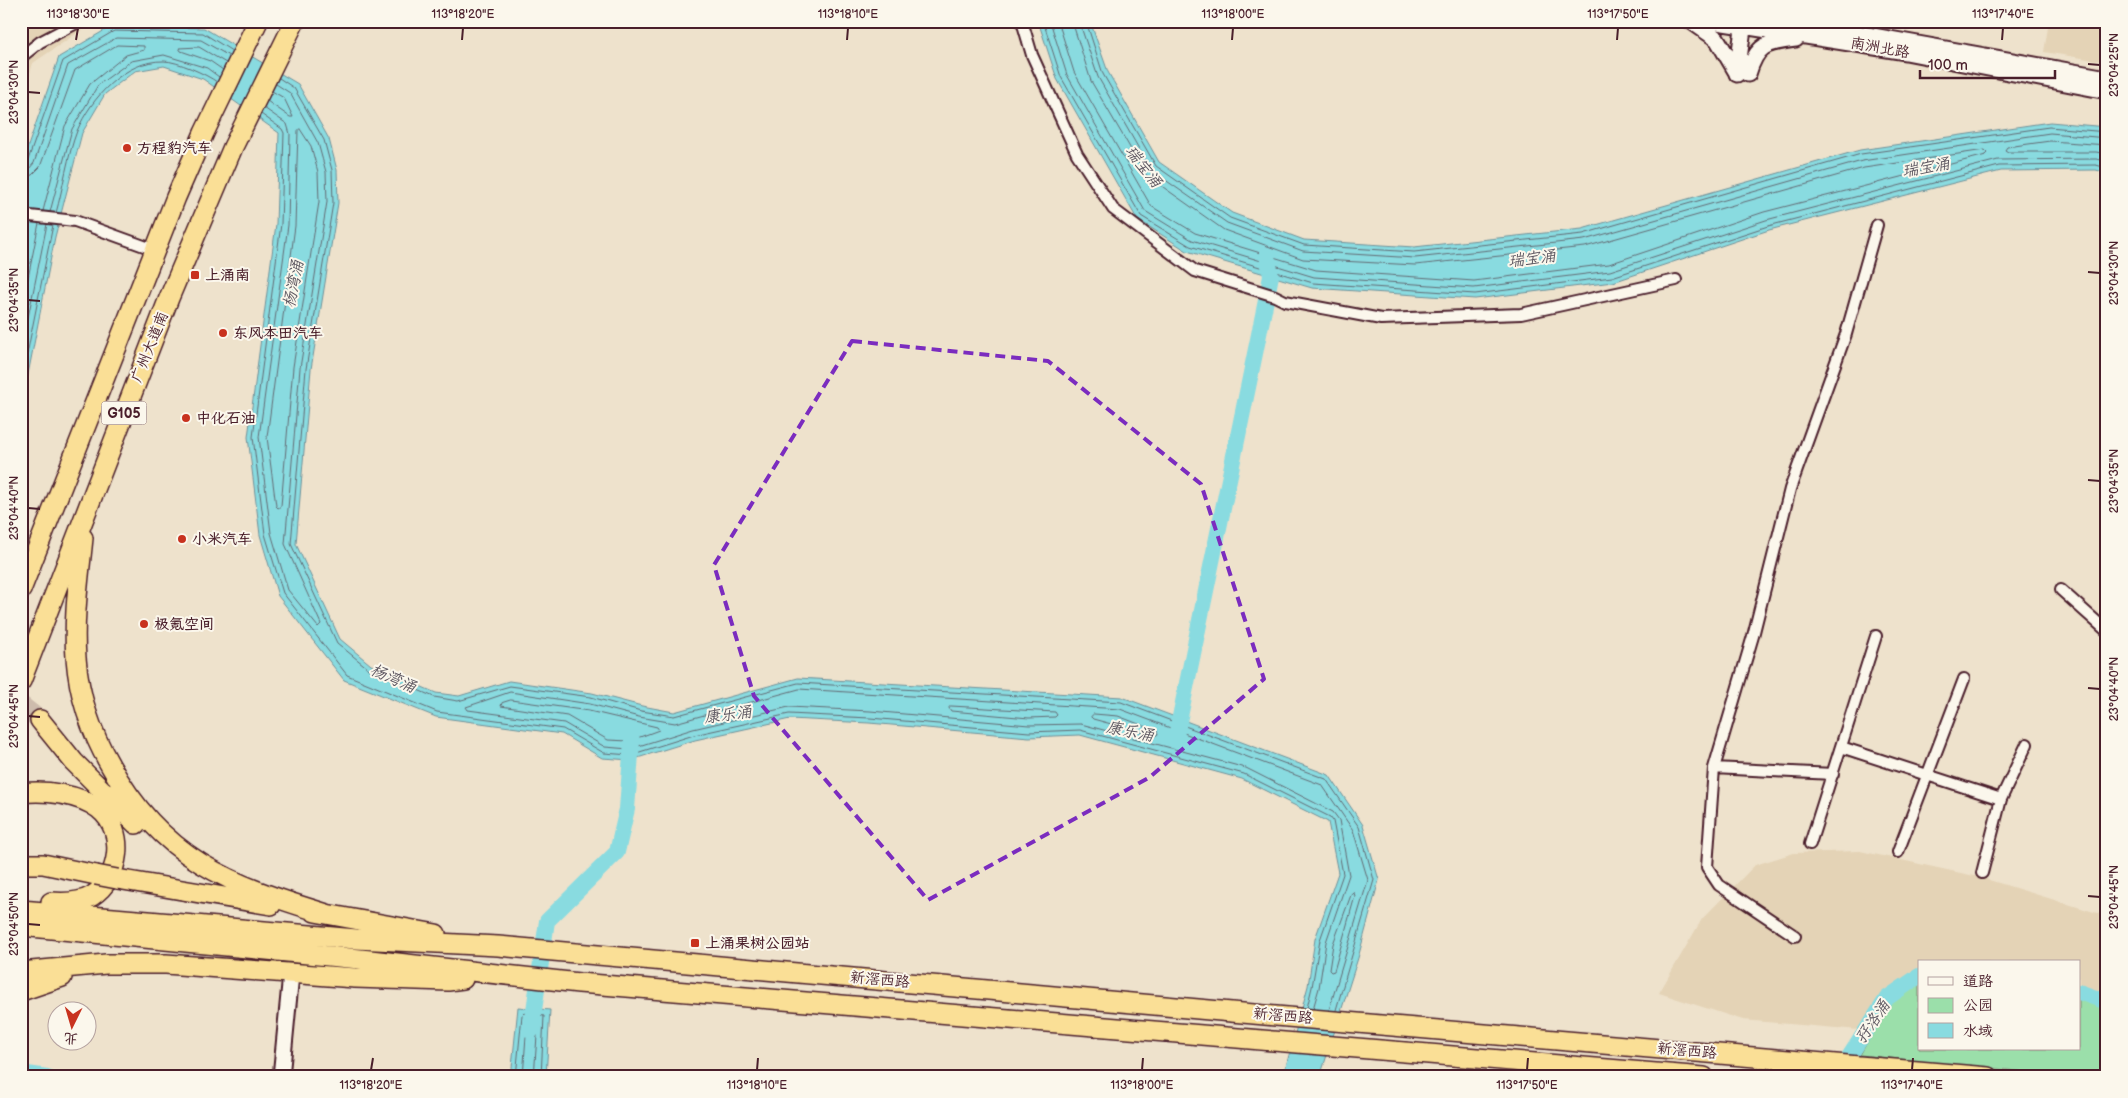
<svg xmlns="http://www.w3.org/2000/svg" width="2128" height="1098" font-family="'Balsamiq Sans','LXGW WenKai TC',sans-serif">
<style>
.built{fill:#e4d3b6}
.green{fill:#9bdfaa;stroke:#727f6a}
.water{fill:#89dbe0;stroke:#709098}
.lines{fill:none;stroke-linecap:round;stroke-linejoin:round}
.shore{stroke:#636a73;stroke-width:1}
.river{stroke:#89dbe0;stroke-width:16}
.highway-tunnel{stroke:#cdbbac;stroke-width:19;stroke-dasharray:19 9;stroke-linecap:butt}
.street-casing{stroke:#4a1f2b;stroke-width:14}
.secondary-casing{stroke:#4a1f2b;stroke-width:19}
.highway-casing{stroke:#4a1f2b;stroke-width:22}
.street{stroke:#fbf7ec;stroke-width:10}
.secondary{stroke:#fbf7ec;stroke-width:15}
.highway{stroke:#fadf96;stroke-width:19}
.highway-bridge-casing{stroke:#4a1f2b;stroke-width:22;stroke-linecap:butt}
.highway-bridge{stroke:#fadf96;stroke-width:19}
.marked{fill:none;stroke:#7b2cbf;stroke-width:4;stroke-dasharray:10 6;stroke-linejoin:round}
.ticks{fill:none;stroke:#4a1f2b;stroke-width:2}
.poi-dot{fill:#c8321e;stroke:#fbf7ec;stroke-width:2}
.labels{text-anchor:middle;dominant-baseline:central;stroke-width:4;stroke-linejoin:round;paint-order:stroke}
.shield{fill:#fbf7ec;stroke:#7f6065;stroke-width:1}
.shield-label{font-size:14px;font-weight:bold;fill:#4a1f2b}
.street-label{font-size:15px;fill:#4a1f2b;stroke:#fbf7ec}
.poi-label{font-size:15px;font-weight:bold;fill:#4a1f2b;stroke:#fbf7ec;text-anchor:start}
.water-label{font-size:16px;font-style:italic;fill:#5d5761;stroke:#fbf7ec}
.neatline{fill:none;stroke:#4a1f2b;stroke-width:2}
.ticks-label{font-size:12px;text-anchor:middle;fill:#4a1f2b}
</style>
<rect width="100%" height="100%" fill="#eee2cc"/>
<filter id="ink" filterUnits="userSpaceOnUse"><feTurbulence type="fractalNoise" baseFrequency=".02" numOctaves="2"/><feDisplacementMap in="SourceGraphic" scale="10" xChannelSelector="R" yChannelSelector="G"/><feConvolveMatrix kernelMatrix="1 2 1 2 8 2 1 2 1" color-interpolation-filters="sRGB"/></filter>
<g filter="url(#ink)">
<path class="built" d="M21,21H95L33,63L21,102Z
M2049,21H2107V62L2044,52Z
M1860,851L1979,877L2107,916V995L2079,987V962H1919V976L1888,991L1859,1030L1743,1020L1659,993L1702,919L1755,865L1794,853Z"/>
<path class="green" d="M1919,984V1049H2079V998L2107,1004V1075L2067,1076L1860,1055L1891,1001Z"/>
<path class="water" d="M1038,21H1090L1108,72L1159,162L1232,213L1304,240L1414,247L1582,229L1860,150L2050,122L2107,127V173L2096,170L2001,171L1769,230L1613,282L1475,299L1312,288L1187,251L1137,219L1057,79Z
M112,26L204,28L298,84L329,139L337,170L338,203L311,369L296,544L340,639L371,665L436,693L459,696L509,681L592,693L642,706L674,712L798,678L1122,697L1329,775L1363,825L1379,880L1358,958L1320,1077H1283L1308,986L1315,939L1338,873L1328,822L1242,779L1080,735L1029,737L869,723L790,719L695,740L631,760L602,758L562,734L436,717L344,680L278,596L260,535L248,437L276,224L279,133L203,79L164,66L135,71L105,94L82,133L55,237L21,410V166L59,57Z
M518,1007L550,1010L546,1077H511Z"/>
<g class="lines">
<path class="shore" d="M1043,21L1061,77L1141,216L1190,246L1313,283L1475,294L1612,277L1768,226L1999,166L2096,165L2107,168
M1050,21L1067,75L1145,211L1192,240L1314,277L1474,288L1610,271L1766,220L1998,160L2096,159L2107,161
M1058,21L1074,72L1151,206L1195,233L1316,270L1474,281L1609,264L1764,212L1986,155L1988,153L1985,150L1864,168L1585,247L1415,265L1303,259L1224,230L1146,175L1091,81L1072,21
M1079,21L1098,77L1151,170L1227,223L1303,251L1415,258L1584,240L1862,161L2050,133L2107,138
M1086,21L1103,74L1156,166L1230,218L1304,245L1414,252L1583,234L1861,154L2049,127L2107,132
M223,70L210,61L181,51L179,48L199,47L226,63
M279,78L294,88L324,140L332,170L333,203L306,369L291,544L337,643L369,669L434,697L458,701L510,686L591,697L641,711L674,716L798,683L1121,702L1326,779L1359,827L1374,880L1336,1010
M267,101L290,117H293L284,98L272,91
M264,108L287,124L290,134L288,225L259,437L271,533L288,590L318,627L321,624L285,544L300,368L327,202L326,172L318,143L290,93L276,84
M261,114L282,129L284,133L281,224L253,437L265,534L283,593L347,675L437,712L563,729L604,753L630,755L694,735L789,714L870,718L1029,732L1080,730L1244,774L1330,817L1333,821L1343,874L1320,940L1312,987L1307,1008
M300,129L311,146L318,172L319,202L293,367L281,506L278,508L276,506L267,437L295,226L298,131Z
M2107,145L2050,141L2007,147L2005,150L2008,152H2096L2107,154
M21,164L28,160L63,61L114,31L203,33L232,51
M21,170L29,169L34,163L68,65L116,38L201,40L229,56
M21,178L32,175L40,167L75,70L117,45L144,46V50L126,55L90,84L65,126L43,211
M50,212L72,129L98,85L131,61L164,55L207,68L219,77
M56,213C63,188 68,154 77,131C91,98 125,60 164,61C177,61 206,74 217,82
M21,313L39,223
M21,352L47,224
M21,384L53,225
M511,700L589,711L657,727L659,730L629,741L608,740L567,716L501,706L502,703Z
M951,706L1055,712L1057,715L1055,717L1029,718L951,711L949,708Z
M1094,714L1118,716L1157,731L1158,734L1155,736L1093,719L1091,717Z
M1354,893L1355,896L1334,971L1331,972L1329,970L1333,944L1351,895Z
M1313,1009L1319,988L1326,942L1349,875L1339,820L1333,812L1246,768L1081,724L1029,725L870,711L789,707L693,729L629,749L605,747L564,723L468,710L466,707L510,692L590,704L639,717L675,723L799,689L1120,709L1322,785L1353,830L1368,880L1329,1010
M516,1077L522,1015L524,1013L544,1016L541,1077
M523,1077L527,1022L530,1020L538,1022L534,1077"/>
<path class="river" d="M1175,741L1271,276L1267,256
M2079,992L2107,1002
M531,1031L547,921L617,852L627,809L632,740
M21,1073L47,1077
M1836,1077L1887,998L1919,976"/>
<path class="highway-tunnel" d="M21,705L40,720"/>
<defs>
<path id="street" d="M1022,21L1032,55L1077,154L1113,209L1195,271L1275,296L1285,301L1381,319L1521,314L1676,280
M21,57L40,42L80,21
M21,215L75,221L155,250
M2061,590L2107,631
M1841,747L2001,799
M1714,768L1833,774
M1810,844L1876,636
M1898,852L1964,679
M1982,873L2001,799L2027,744
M1795,936L1719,885L1707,867L1714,768L1753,636L1790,489L1846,334L1877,225"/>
<path id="secondary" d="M1691,21L1717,39L1737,73
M1711,21L1906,52L2107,91
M1789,21L2107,78
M1737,74L1744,21
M1748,74C1757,44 1766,43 1796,39
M281,1077L291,974"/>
<path id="highway" d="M83,538C79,578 73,618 76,658C79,697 91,732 110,765C161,858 230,885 327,914
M21,590L176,197L204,133L258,21
M21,681L169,298L233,147L295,21
M40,720L74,762L136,824
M21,793C45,790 79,794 99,809C127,831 120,878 92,896C80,903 64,903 51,902
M21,864H43L96,875
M117,879L271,905
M21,910L356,939L498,946L1276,1016L1988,1077
M315,912L436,934
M21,926L370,960L579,983L1704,1077
M21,972L106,964H166L355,978L448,981L463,979
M21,991L62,977"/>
</defs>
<use href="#street" class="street-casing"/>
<use href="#secondary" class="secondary-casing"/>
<use href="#highway" class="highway-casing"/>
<use href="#street" class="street"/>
<use href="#secondary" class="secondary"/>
<use href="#highway" class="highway"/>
<defs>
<path id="highway-bridge" d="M96,875L117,879"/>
</defs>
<use href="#highway-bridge" class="highway-bridge-casing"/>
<use href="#highway-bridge" class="highway-bridge"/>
</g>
</g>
<path class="marked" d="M852,341L1048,361L1201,484L1264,679L1150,777L928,900L754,696L714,565Z"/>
<path class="ticks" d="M76,40L78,28M462,40L463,28M847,40L848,28M1232,40L1233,28M1617,40L1618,28M2002,40L2003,28M2088,64L2100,65M28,92L40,93M2088,272L2100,273M28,300L40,301M2088,480L2100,481M28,508L40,509M2088,688L2100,689M28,716L40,717M2088,896L2100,897M28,924L40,925M371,1070L373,1058M757,1070L758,1058M1142,1070L1143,1058M1527,1070L1528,1058M1912,1070L1913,1058"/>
<g class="poi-dot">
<circle cx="127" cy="148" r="5"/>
<rect x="190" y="270" width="10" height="10" rx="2.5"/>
<circle cx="223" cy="333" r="5"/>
<circle cx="186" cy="418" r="5"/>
<circle cx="182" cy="539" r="5"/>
<circle cx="144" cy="624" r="5"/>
<rect x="690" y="938" width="10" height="10" rx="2.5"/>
</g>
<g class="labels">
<rect class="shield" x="101.5" y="401.5" width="45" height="23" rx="4"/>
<g class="shield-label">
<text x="124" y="413">G105</text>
</g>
<g class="street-label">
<text transform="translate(1880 48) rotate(10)">南洲北路</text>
<text transform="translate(150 347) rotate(-68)">广州大道南</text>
<text transform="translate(880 980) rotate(5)">新滘西路</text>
<text transform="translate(1283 1016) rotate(5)">新滘西路</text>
<text transform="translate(1687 1051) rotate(5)">新滘西路</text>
</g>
<g class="poi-label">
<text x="137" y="148">方程豹汽车</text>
<text x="205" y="275">上涌南</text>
<text x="233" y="333">东风本田汽车</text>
<text x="196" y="418">中化石油</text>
<text x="192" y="539">小米汽车</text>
<text x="154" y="624">极氪空间</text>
<text x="705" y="943">上涌果树公园站</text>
</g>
<g class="water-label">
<text transform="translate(1143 167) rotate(52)">瑞宝涌</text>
<text transform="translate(1926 168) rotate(-10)">瑞宝涌</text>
<text transform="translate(1532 259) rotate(-7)">瑞宝涌</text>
<text transform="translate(294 284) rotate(-79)">杨湾涌</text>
<text transform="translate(393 679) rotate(24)">杨湾涌</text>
<text transform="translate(728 715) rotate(-7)">康乐涌</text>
<text transform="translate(1130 732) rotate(11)">康乐涌</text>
<text transform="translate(1873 1022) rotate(-56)">孖洛涌</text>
</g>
</g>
<rect width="2128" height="1098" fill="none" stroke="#fbf7ec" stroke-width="55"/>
<rect x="1918" y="960" width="162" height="90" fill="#fbf7ec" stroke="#b4a19f"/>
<rect x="1928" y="977" width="25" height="8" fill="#fbf7ec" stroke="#b4a19f"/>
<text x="1963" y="986" font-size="15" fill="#4a1f2b">道路</text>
<rect x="1928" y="998" width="25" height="15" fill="#9bdfaa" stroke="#b4a19f"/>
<text x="1963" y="1010" font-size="15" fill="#4a1f2b">公园</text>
<rect x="1928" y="1023" width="25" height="15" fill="#89dbe0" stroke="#b4a19f"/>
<text x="1963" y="1036" font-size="15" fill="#4a1f2b">水域</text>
<g transform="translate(72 1026) rotate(185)"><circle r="24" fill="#fbf7ec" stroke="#b4a19f"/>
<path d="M0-4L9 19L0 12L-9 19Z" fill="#c8321e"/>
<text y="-8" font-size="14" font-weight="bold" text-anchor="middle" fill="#4a1f2b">北</text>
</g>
<path d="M1920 70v8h135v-8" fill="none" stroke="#4a1f2b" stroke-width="2.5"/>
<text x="1928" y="70" font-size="15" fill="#4a1f2b" stroke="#fbf7ec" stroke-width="4" paint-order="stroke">100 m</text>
<rect x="28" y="28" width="2072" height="1042" class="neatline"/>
<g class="ticks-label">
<text x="78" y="18">113°18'30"E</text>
<text x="463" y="18">113°18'20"E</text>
<text x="848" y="18">113°18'10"E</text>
<text x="1233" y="18">113°18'00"E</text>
<text x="1618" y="18">113°17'50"E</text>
<text x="2003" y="18">113°17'40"E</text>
<text transform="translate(2114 65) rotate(-90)" y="4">23°04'25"N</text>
<text transform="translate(14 92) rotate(-90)" y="4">23°04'30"N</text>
<text transform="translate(2114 273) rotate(-90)" y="4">23°04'30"N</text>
<text transform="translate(14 300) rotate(-90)" y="4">23°04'35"N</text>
<text transform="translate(2114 481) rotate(-90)" y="4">23°04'35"N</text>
<text transform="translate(14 508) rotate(-90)" y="4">23°04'40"N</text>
<text transform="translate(2114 689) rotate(-90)" y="4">23°04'40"N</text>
<text transform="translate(14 716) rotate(-90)" y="4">23°04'45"N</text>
<text transform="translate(2114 897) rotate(-90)" y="4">23°04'45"N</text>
<text transform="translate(14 924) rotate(-90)" y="4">23°04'50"N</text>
<text x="371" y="1089">113°18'20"E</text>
<text x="757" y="1089">113°18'10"E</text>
<text x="1142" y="1089">113°18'00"E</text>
<text x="1527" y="1089">113°17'50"E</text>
<text x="1912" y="1089">113°17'40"E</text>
</g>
</svg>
